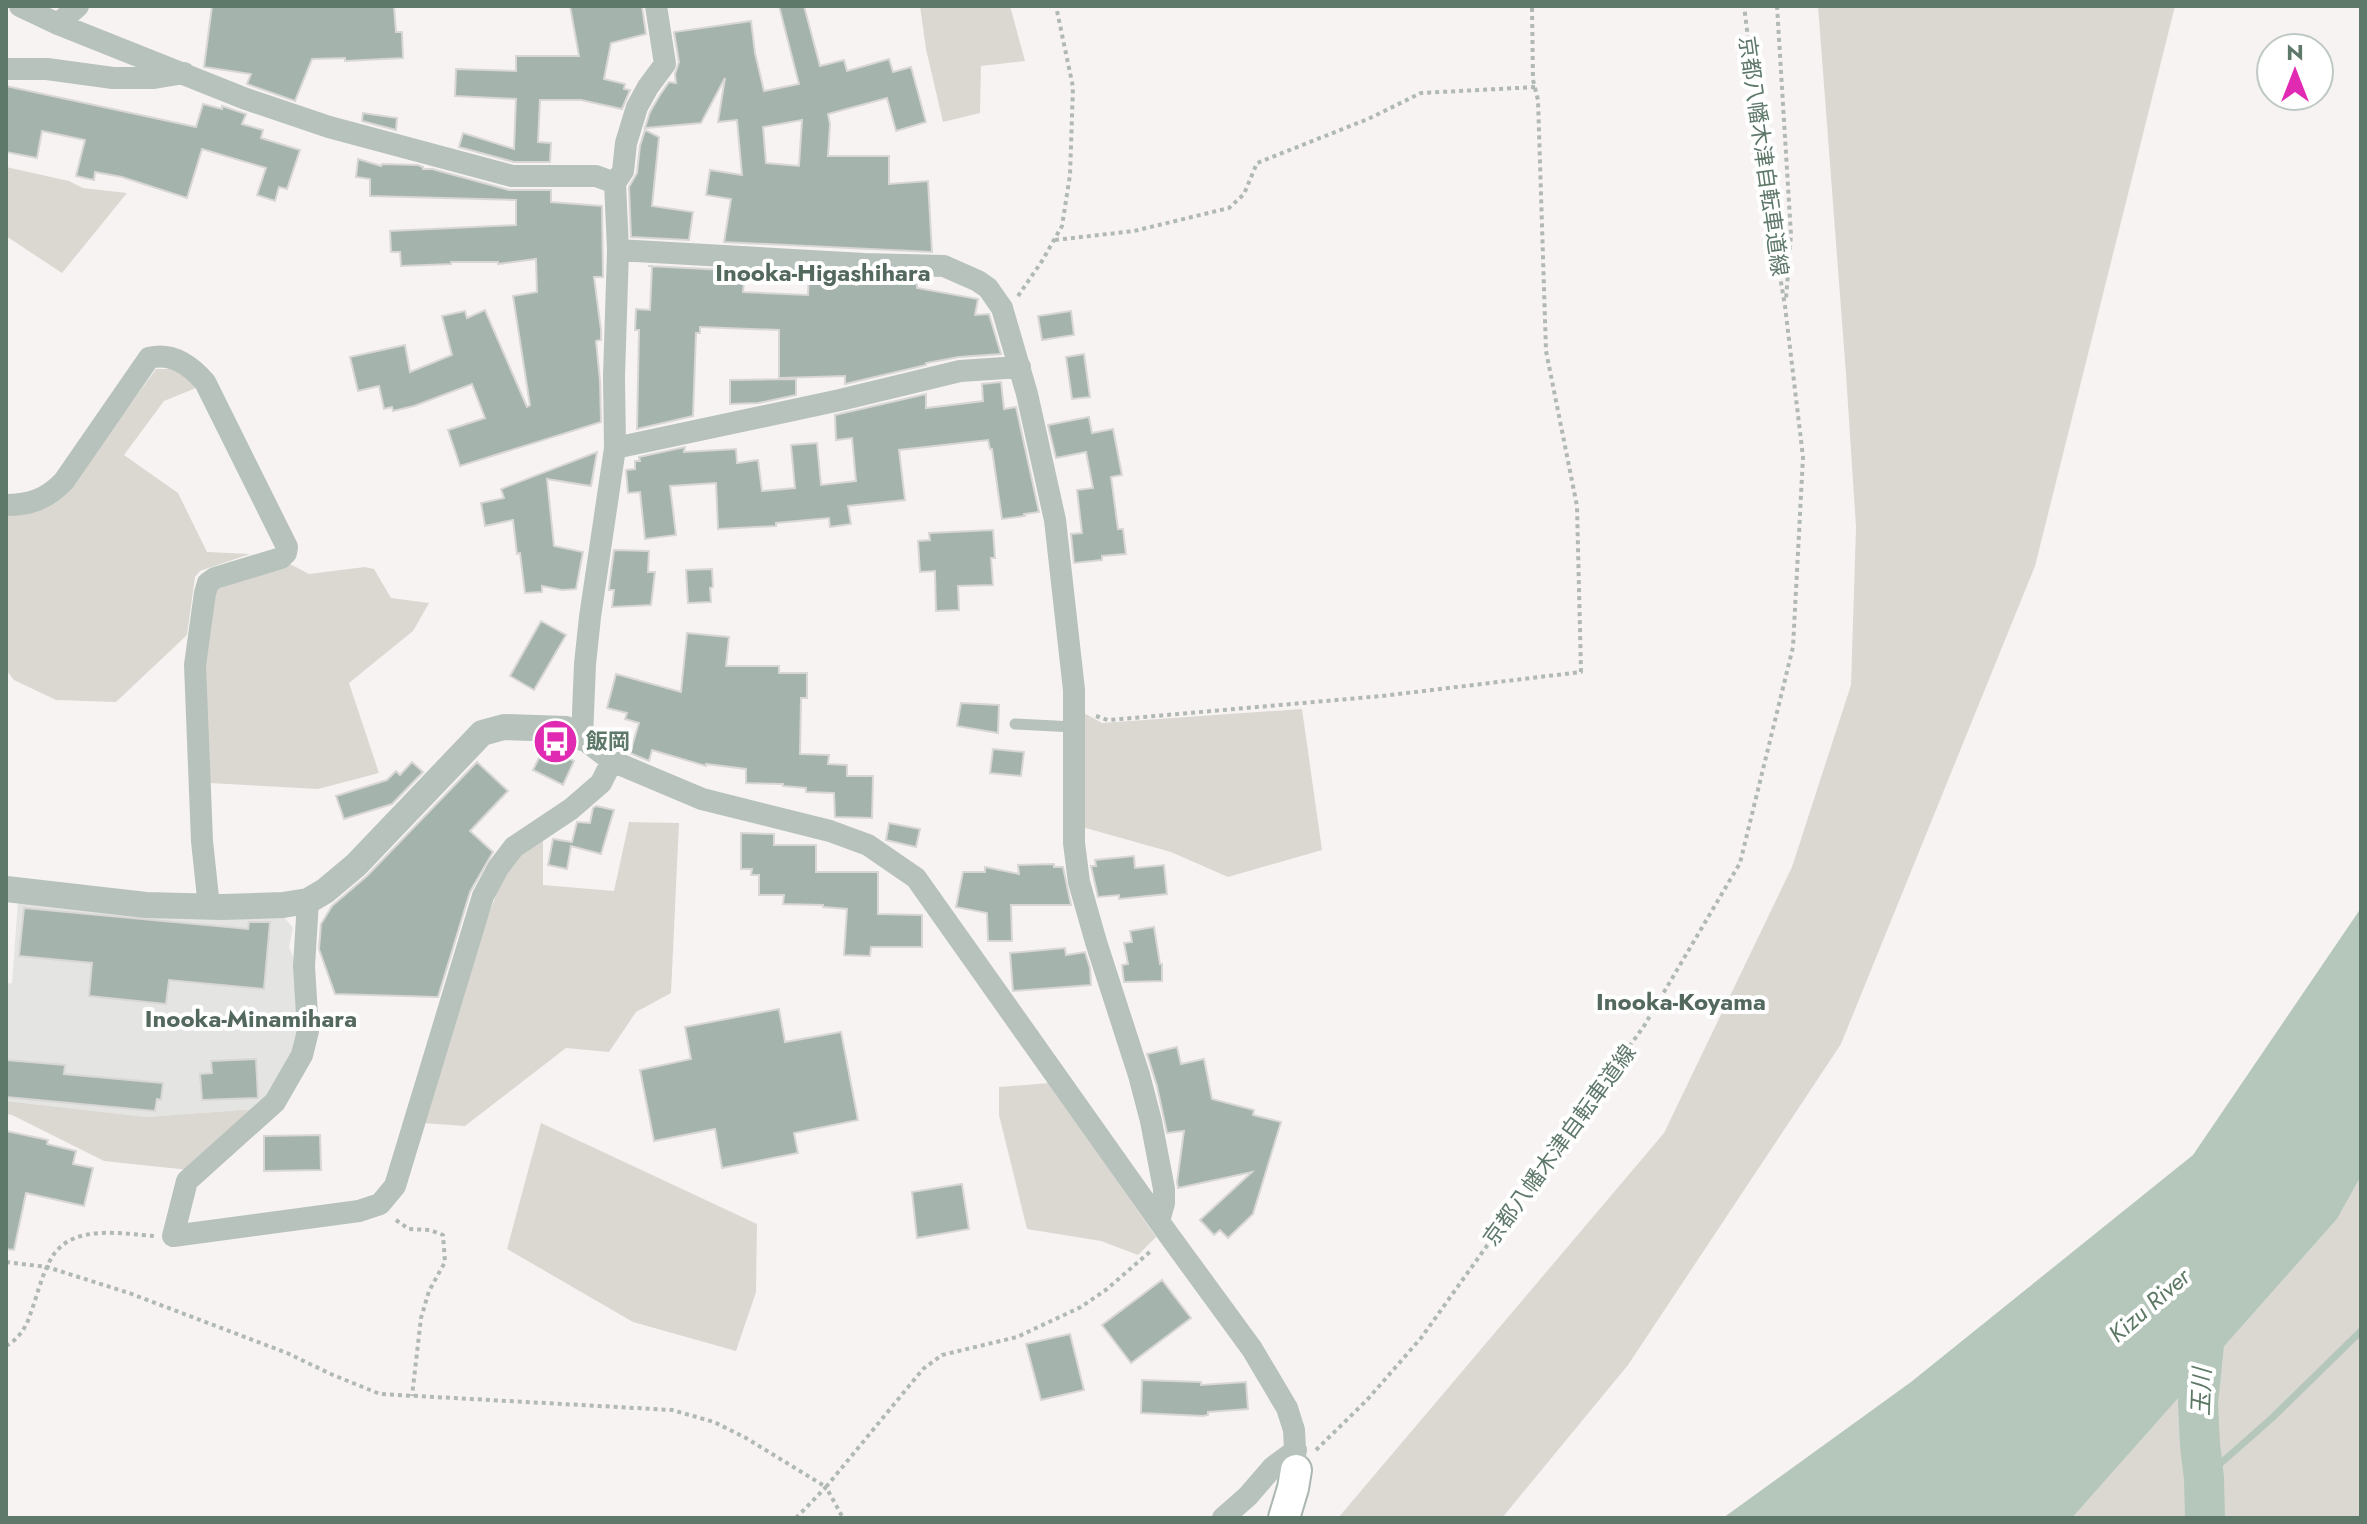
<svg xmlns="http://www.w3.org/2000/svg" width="2367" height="1524" font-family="Jost,'Noto Sans JP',sans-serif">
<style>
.built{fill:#e4e5e3}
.green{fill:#dbd8d2}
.water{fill:#b5c6ba}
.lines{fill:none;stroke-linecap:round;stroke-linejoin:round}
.stream{stroke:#b5c6ba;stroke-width:7}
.river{stroke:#b5c6ba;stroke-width:40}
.building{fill:#a4b3ab;stroke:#d8d6d6;stroke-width:2;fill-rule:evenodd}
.secondary-casing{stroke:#abb7b1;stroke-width:34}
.path{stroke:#b1b9b5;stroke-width:4;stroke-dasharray:4 4;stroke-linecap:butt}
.service{stroke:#b8c2bd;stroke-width:11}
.minor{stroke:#b8c2bd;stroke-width:22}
.tertiary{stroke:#b8c2bd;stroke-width:26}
.secondary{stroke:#fff;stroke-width:30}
.labels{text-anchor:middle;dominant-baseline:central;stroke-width:8;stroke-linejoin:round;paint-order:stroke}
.street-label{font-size:22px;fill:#5e786a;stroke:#fff}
.poi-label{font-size:22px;font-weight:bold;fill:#5e786a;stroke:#fff;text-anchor:start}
.neighbourhood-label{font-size:24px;font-weight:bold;fill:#54695e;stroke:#fff}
.water-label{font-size:24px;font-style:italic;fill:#5d7965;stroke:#fff}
</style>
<rect width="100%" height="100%" fill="#f7f3f3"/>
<path class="built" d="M18,901L144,915L285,918L293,928L289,947L297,966L300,1028L292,1059L271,1095L255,1109L147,1117L6,1101V984L12,983Z"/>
<path class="green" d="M920,6H1010L1025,61L981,66L980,113L943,122L926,49Z
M1818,6H2175L2035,566L1841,1044L1628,1365L1502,1518H1338L1664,1133L1792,867L1851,685L1856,527L1846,374Z
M6,167L69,181L83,188L127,193L62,273L6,236Z
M156,369H174L201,386L164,401L124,455L178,493L207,552L250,554L200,571L195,577L187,635L116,702L56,700L14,680L6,670V513L51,504L108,435Z
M290,564L309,574L365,567L374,569L391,598L429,603L413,631L349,683L379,773L318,789L209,783L203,677L212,595L218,586Z
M1302,709L1322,850L1228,877L1171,852L1082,827V712L1102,723Z
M629,822L679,823L671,993L636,1012L609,1052L566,1048L465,1126L422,1123L463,984L503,876L520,855L543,838V885L614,891Z
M1049,1083L1156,1237L1138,1255L1101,1241L1027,1229L999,1115V1087Z
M6,1101L147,1117L255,1109L189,1170L104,1161L12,1115L6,1114Z
M541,1123L757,1224L756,1292L736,1351L633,1322L507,1249Z
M2361,1176V1518H2072L2337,1219Z"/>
<path class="water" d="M2361,908V1176L2337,1219L2072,1518H1723L1911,1382L2193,1155Z"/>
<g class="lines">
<path class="stream" d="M2204,1478L2272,1418L2361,1331"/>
<path class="river" d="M2200,1319L2204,1344L2198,1403L2200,1445L2204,1478L2205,1518"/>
</g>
<path class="building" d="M212,6H394L396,32H402L403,58L345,61V58L312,59L295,101L247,84L251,74L204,67Z
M570,6H642L646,34L611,43L604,79L625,84L624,89L630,90L622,109L581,100H540L538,142L551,143L550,162H514L459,147L463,133L514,149L516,99L455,96L456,69L516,71V56H579Z
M779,6H804L820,66L844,60L847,71L889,59L893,72L911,67L926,122L896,131L887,98L828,114L830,124L828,156H889V184L928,181L932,252L724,242L731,199L706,195L710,170L742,175L737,120L718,122L725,78L701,123L645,128L650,112L660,95L669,82L676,83L675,74L679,62L674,32L751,21L755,53L764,91L799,84ZM802,120L799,166L766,163L763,127Z
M6,86L196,127L203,104L222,109V106L246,114L242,124L263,130L261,138L300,150L287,189L279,187L275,201L257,195L266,168L202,149L187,198L122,177L95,172L94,180L76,176L85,140L42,131L37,158L6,152Z
M363,113L397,118L396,130L362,121Z
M645,130L659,137L652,206L693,212L689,240L631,237L629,187L637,173L640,146Z
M358,159L381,166L382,164L418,165L423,167V169H432L509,190H551V202L602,206L603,277H594L601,330V340L596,341L600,381L601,422L460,466L448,430L485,418L472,384L414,406L393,411L392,407L384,409L379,386L358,391L350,357L405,345L410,372L452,355L442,316L465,311L467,318L485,310L527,407L530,405L513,296L537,292L536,259L498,264V262H451V264L401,266L400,252H391L390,231L516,225V200L370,196V179L356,177Z
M648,266L745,271L743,292L808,295L809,275L917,279V288L978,299L975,315L989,314L1001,354L959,357L926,363V365L845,384V376L779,378V330L700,327V333H696L693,416L637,429L639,330H635L636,309L650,310L652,266Z
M1071,311L1074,335L1042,340L1038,316Z
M1084,354L1090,397L1072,399L1066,357Z
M796,379V395L758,403L730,404V380Z
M1001,382L1004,409L1016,407L1039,512L1024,514L1025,516L1002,519L992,449H990L988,440L899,450L905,500L848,506L851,524L830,527L829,518L776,523V526L718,529L716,483L670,486L676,535L645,539L640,492L628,493L626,470L635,469V461H640L639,457L685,447L684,452L736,449L737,463L758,460L762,491L795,488L791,445L817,443L821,485L856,481L852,438L836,440L835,415L926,394V408L983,401L982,384Z
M1089,417L1092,433L1113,429L1122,475L1111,477L1118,529H1123L1126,554L1102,556V560L1074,563L1071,534L1082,533L1077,490L1093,488L1086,452L1056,458L1048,425Z
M597,452L591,486L547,479L554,546L583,552L576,589L562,590L542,586V592L525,593L520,553L517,554L513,520L485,526L481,503L504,498L501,489Z
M993,530L995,558H991L993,585L958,586L959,610L936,611L935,571L920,572L918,541L930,540L929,533Z
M614,550L649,551L648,572H655L651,605L612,607L614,590H609L610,580Z
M712,569L713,587L710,588L711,602L688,603L686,570Z
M541,621L566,635L534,690L510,676Z
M687,633L729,637L726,666H779V673H807V698H801L800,754L829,755L828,764L847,765V776H873L872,818L835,817L834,793L806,792V788L783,786V784L746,783V769L706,764V766L652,750L649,761L630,753L639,723L625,719L627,713L607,708L616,674L681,692Z
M961,703L999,705L998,733L957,726Z
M545,746L574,761L563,785L533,770Z
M993,749L1024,752L1021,776L990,773Z
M412,762L423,772L392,804L344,819L336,796L387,780L396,771L400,775Z
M477,762L508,791L470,831L493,852L470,892L438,997L335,994L319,949L321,924L332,906L367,876Z
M596,806L614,810L601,854L571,846L567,869L548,865L553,839L572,842L577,822L590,823L593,808Z
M889,823L920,829L916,847L886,840Z
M741,833L774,834V845H816V872H878V914L922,915V947H871L870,956L844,955L847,909L823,907V905L783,904L784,895H759V875H751L752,869H741Z
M1134,856L1135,868L1164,865L1167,894L1119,899V895L1098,897L1091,866H1096L1095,860Z
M1054,864V867H1063L1071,905H1011L1012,941H988L987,913L956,907L963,872H985V867L1019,874L1018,865Z
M24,908L248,929L249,922H270L264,989L169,980L166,1004L89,996L92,963L19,956Z
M1154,927L1160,964H1162V981L1124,982L1122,965L1128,964L1124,943L1132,942L1130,931Z
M1065,948L1066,955L1085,952L1090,968L1091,985L1013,991L1010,953Z
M779,1009L785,1042L841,1032L858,1120L794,1133L798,1153L722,1168L715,1129L654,1141L640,1070L691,1059L685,1027Z
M1177,1047L1181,1064L1204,1059L1212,1099L1254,1110L1253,1115L1281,1122L1253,1214L1228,1238L1220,1230L1214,1235L1200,1220L1252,1172L1178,1188L1177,1182L1184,1131L1167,1133L1157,1086L1147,1054Z
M256,1059L258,1098L202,1100L200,1074L212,1073L211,1061Z
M6,1060L65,1065L64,1074L163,1083L161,1100L157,1099L155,1111L6,1097Z
M6,1131L48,1140L47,1144L76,1151L73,1164L93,1168L84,1206L26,1193L14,1250L6,1249Z
M320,1135L321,1170L264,1171V1136Z
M962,1184L969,1229L917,1238L912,1192Z
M1162,1280L1191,1318L1131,1363L1102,1325Z
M1070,1334L1084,1390L1041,1400L1026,1344Z
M1142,1380L1201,1382V1385L1246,1382L1248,1409L1208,1412V1415L1203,1416L1141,1413Z"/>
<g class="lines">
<defs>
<path id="secondary" d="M1284,1518L1293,1488L1296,1470"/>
</defs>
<use href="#secondary" class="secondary-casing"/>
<path class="path" d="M1777,6L1791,235L1786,299
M1055,240L1134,231L1229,208L1244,194L1257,163L1368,119L1421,93L1536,87
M1018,296L1042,261L1062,226L1070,175L1073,87L1056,6
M1096,716L1108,720L1121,719L1382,696L1581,672L1577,506L1546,351L1538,100L1533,80L1532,6
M396,1220L409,1229L430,1230L443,1235L445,1262L429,1291L421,1318L412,1396
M6,1262L47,1267L129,1293L287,1353L333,1375L380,1394L672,1410L714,1422L746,1438L826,1487L923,1369L942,1355L1017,1337L1081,1307L1107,1289L1152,1250
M6,1346C19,1339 27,1326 31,1312C38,1293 43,1270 54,1254C76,1224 123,1234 154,1236
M1316,1450L1367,1400L1421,1338L1644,1026L1740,863L1793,647L1803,457L1785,306L1773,235L1744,6
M796,1518L826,1487L843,1518"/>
<path class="service" d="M1015,724L1074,727"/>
<path class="minor" d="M20,6L58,24L246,99L329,127L512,176H596L615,183
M656,6L665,64L648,87L637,107L626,143L623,171L615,183L618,250L614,377L615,448L590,617L585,664L582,738L612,761L702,799L830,831L868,845L916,878L1168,1234L1252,1349L1287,1408L1294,1430L1296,1470
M58,24L78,6
M6,69H47L113,78H154L184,73
M618,250L864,264L944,266L978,281L988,288L1002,308L1027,394L1055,520L1074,690V843L1079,882L1096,942L1139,1075L1151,1121L1164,1189V1203L1159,1221
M615,448L840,400L960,371L1020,367
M6,505C30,505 47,499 64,481L149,358C172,352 190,365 205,382L287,547L286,553L281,558L215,578L208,583L205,593L195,665L202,841L209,907
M308,901L304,966L308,1031L302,1055L275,1102L187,1181L173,1236L359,1211L380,1204L395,1186L483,896L498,868L514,847L571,809L601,783L612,761
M1223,1518L1248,1496L1273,1467L1296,1450"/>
<path class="tertiary" d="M6,889L146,905L222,907L283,905L308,901L325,891L356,865L482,733L504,727L566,729L582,738"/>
<use href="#secondary" class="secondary"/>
</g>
<defs>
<symbol id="bus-disc" viewBox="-11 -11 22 22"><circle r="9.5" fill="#e02ab2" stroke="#fff"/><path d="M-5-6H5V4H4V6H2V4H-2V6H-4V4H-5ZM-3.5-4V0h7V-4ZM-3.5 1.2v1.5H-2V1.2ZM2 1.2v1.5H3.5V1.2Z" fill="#fff"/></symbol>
</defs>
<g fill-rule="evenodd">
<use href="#bus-disc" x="530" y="716" width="51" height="51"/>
</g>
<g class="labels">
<g class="street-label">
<text transform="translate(1764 156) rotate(82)">京都八幡木津自転車道線</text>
<text transform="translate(1559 1145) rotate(-54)">京都八幡木津自転車道線</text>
</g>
<g class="poi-label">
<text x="586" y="741">飯岡</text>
</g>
<g class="neighbourhood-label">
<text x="823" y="272">Inooka-Higashihara</text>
<text x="1681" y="1001">Inooka-Koyama</text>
<text x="251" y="1018">Inooka-Minamihara</text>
</g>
<g class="water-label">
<text transform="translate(2149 1305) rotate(-41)">Kizu River</text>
<text transform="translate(2201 1392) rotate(-88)">玉川</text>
</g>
</g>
<rect width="2367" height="1524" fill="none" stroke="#5e786a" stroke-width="16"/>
<g transform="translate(2295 72)"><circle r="38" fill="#ffffff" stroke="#bfc9c3" stroke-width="2"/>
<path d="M0-6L14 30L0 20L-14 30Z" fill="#e02ab2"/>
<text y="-12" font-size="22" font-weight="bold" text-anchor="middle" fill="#5e786a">N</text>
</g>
</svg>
